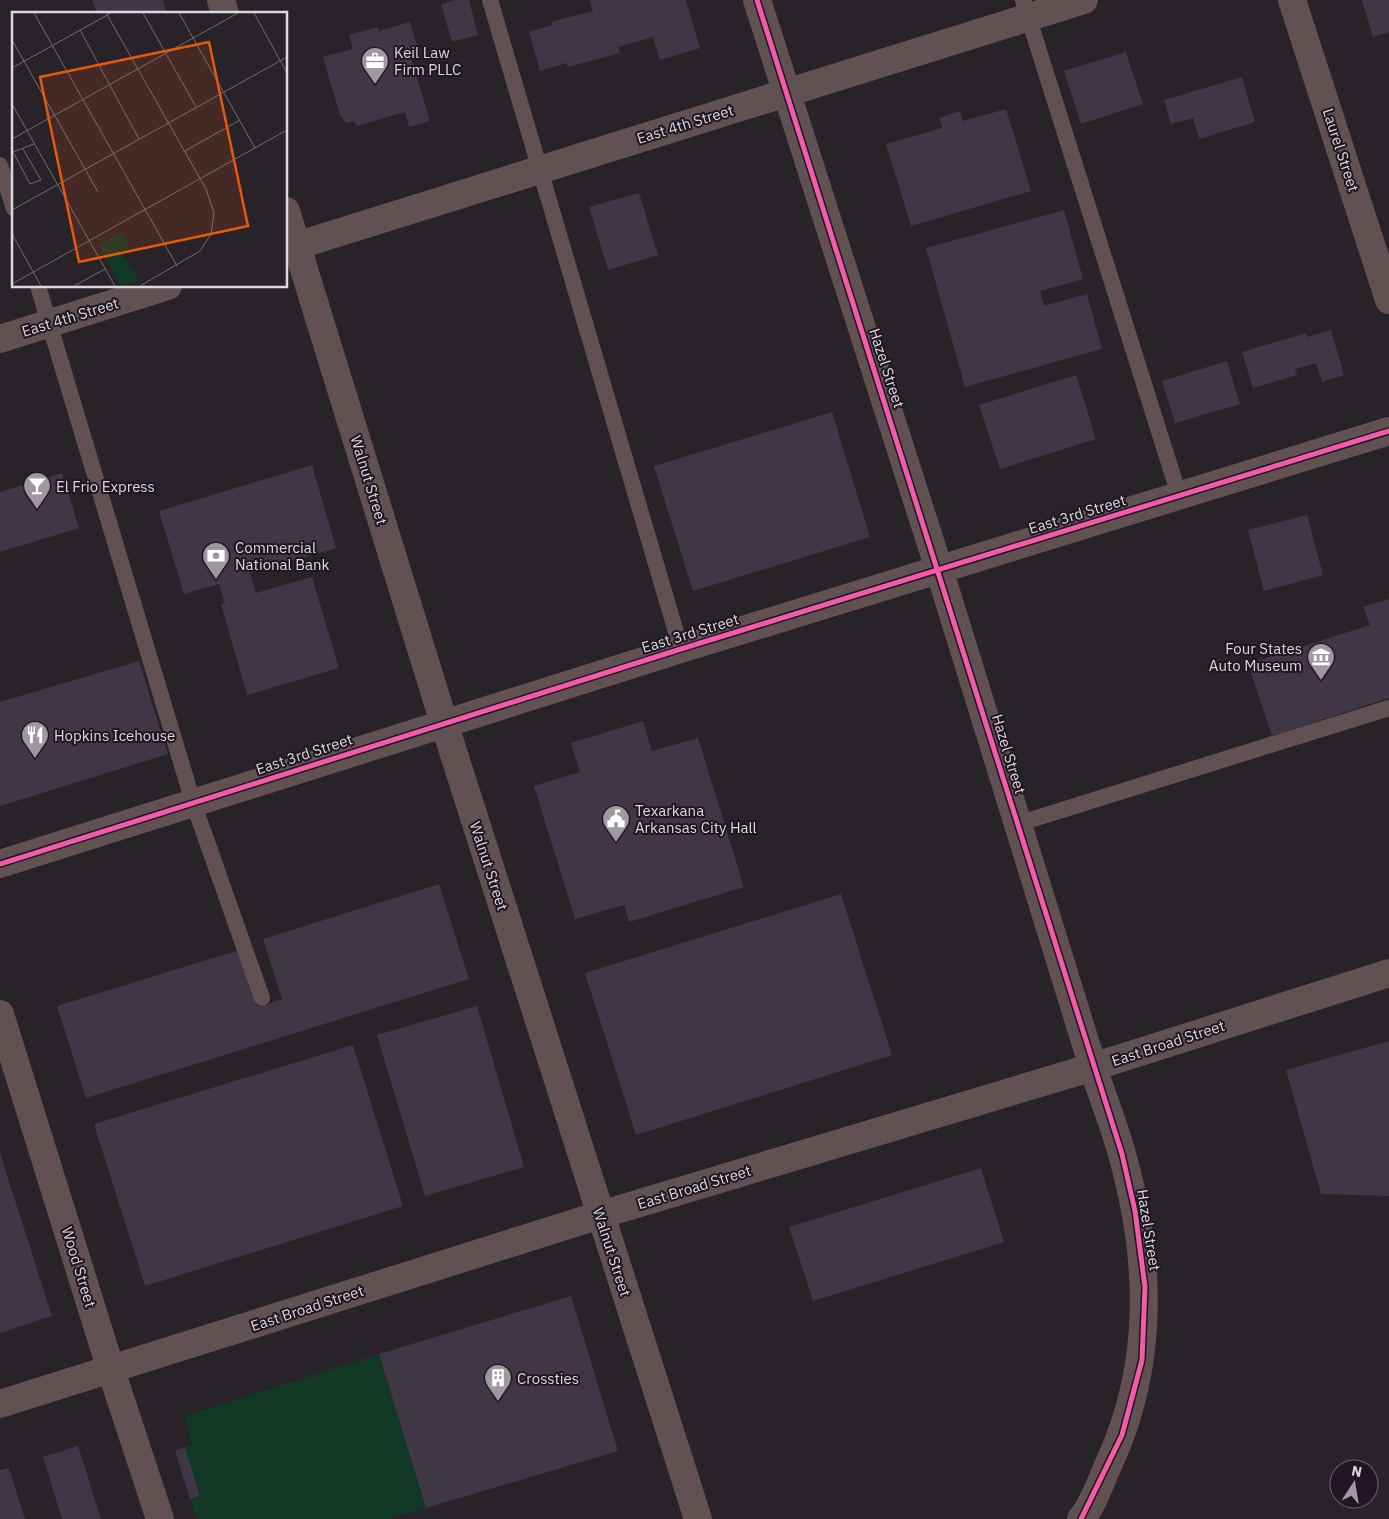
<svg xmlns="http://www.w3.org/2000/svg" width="1389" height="1519" font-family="'IBM Plex Sans',sans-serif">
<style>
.green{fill:#123826}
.building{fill:#3f3746}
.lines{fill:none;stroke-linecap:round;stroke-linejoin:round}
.service{stroke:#615152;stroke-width:16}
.minor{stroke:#615152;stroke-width:28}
.tertiary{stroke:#615152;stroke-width:28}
.cycleway-casing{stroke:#1f1622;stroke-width:8}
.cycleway{stroke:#f35aa7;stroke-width:5}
.labels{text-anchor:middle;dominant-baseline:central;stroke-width:4;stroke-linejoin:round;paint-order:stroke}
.poi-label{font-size:15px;fill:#dfd8e1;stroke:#1f1622;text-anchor:start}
.street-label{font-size:15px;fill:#dfd8e1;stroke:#1f1622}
.inset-road{fill:none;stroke:#716b73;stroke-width:1}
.view{fill:#e8590c;fill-opacity:0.15;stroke:#e8590c;stroke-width:2.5}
.inset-edge{fill:none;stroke:#dfd8e1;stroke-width:2.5}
</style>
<rect width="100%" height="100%" fill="#282229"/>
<path class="green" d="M379,1354L426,1508L388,1519H197L190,1499L200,1496L185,1447L192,1445L185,1416Z"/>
<path class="building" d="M92,0H163L167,14H97Z
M456,0H469L478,35L452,42L441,4Z
M595,0H686L700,48L660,60L653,37L618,47L620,53L568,67L566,63L540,71L529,32L552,25L551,22L593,11L590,1Z
M1362,0H1389V32L1373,37Z
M410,22L420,55L411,58L430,121L409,127L405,112L356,126L354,121L346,123L340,115L323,57L353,49L349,35L378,27L379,31Z
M1126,52L1143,104L1081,124L1064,71Z
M1242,77L1255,122L1199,139L1193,118L1171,124L1164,100Z
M1006,109L1031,191L911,226L886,144L942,128L939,118L960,111L963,121Z
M639,193L658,255L608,270L589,207Z
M1064,210L1083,279L1040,291L1044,306L1087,294L1102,349L965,387L926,248Z
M1331,330L1344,375L1322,382L1316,363L1295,369L1297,375L1253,388L1242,352L1306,333L1307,337Z
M1227,361L1240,404L1175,423L1162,381Z
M1076,375L1096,439L1000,469L979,405Z
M832,412L870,537L693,591L654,466Z
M312,465L336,548L250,573L256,593L312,577L339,668L247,695L221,604L225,603L219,584L184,594L159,511Z
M62,473L79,528L0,552V492Z
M1307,515L1323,575L1264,591L1248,530Z
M1389,599V698L1272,736L1248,664L1370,625L1363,607Z
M139,661L168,754L0,806V702Z
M643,721L652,751L698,738L744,887L629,922L624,905L575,919L534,786L580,772L571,743Z
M439,884L469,979L86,1098L57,1006L239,950L257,1007L271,1003L282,999L263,939Z
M841,894L892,1055L636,1135L585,973Z
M477,1006L524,1167L425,1196L377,1035Z
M1389,1041V1196L1321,1194L1286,1070Z
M353,1045L403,1206L145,1286L94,1124Z
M0,1153L52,1316L0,1333Z
M981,1168L1004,1242L813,1301L789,1227Z
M571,1296L618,1451L426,1508L379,1354Z
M78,1446L101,1519H62L43,1457Z
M185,1447L200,1496L190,1499L175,1451Z
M9,1468L25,1519H0V1470Z"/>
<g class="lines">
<path class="service" d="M490,0L681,649
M1023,0L1179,495
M0,165L14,209
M38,286L193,802L262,998
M1017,824L1389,708"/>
<path class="minor" d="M221,0L225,14
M1292,0L1389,300
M286,211L444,723L698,1519
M111,1370L160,1519
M1081,1519C1094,1504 1101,1480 1110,1461C1155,1362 1151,1258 1122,1154C1114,1125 1102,1096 1093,1067"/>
<path class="tertiary" d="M757,0L939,569L1093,1067
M286,249L1084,0
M0,339L168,286
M0,864L681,649L1389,431
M0,1014L111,1370
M0,1404L600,1215L1093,1067L1389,973"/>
<defs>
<path id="cycleway" d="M757,0L1122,1154L1135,1211L1145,1287L1142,1360L1122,1435L1081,1519
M0,864L681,649L1389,431"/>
</defs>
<use href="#cycleway" class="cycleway-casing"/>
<use href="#cycleway" class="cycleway"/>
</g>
<defs>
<symbol id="office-pin" viewBox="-11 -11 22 30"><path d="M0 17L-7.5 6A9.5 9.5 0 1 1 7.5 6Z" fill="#9f98a1" stroke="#1f1622"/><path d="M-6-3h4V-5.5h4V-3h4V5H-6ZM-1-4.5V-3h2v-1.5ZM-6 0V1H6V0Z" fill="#fff"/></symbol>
<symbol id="bar-pin" viewBox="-11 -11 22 30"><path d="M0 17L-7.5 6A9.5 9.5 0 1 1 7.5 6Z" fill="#9f98a1" stroke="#1f1622"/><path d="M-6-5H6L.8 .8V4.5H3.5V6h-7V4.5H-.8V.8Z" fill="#fff"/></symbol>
<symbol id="bank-pin" viewBox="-11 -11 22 30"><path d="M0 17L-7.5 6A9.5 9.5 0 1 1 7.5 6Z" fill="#9f98a1" stroke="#1f1622"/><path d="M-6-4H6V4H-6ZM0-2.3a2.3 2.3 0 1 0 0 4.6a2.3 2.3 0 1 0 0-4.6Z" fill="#fff"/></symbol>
<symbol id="museum-pin" viewBox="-11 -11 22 30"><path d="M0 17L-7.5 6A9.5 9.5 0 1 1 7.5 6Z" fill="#9f98a1" stroke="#1f1622"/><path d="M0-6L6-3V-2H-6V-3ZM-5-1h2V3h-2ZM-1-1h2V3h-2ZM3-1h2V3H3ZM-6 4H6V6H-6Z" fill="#fff"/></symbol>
<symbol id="restaurant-pin" viewBox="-11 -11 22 30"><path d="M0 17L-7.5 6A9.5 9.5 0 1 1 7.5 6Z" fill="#9f98a1" stroke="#1f1622"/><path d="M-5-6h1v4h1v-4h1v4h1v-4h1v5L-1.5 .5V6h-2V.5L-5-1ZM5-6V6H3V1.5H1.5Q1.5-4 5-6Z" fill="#fff"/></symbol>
<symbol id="civic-pin" viewBox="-11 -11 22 30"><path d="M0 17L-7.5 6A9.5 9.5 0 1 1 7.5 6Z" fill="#9f98a1" stroke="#1f1622"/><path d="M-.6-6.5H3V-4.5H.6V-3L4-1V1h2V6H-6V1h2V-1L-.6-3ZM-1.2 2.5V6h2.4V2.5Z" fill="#fff"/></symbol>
<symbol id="building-pin" viewBox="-11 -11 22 30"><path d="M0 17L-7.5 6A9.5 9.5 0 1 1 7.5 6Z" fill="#9f98a1" stroke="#1f1622"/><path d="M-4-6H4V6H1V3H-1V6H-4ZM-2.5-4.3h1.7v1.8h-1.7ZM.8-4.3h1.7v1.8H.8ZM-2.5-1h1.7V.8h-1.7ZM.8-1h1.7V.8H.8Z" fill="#fff"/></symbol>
</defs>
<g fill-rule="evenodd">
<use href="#office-pin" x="359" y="45" width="32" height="43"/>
<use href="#bar-pin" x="21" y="470" width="32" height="43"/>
<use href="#bank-pin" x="200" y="540" width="32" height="43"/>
<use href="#museum-pin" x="1305" y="641" width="32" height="43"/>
<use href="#restaurant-pin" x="19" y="719" width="32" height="43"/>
<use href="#civic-pin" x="600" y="803" width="32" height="43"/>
<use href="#building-pin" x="482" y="1362" width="32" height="43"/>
</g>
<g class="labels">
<g class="poi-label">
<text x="394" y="52">Keil Law<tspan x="394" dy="17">Firm PLLC</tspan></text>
<text x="56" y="486">El Frio Express</text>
<text x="235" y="547">Commercial<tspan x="235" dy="17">National Bank</tspan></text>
<text x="1302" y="648" text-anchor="end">Four States<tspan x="1302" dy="17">Auto Museum</tspan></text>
<text x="54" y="735">Hopkins Icehouse</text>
<text x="635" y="810">Texarkana<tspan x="635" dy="17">Arkansas City Hall</tspan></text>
<text x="517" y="1378">Crossties</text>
</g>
<g class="street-label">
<text transform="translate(685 124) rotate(-17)">East 4th Street</text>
<text transform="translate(1341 150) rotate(72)">Laurel Street</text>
<text transform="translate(70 317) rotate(-17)">East 4th Street</text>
<text transform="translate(887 368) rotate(72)">Hazel Street</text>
<text transform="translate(369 480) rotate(73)">Walnut Street</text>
<text transform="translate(1077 514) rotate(-17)">East 3rd Street</text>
<text transform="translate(690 633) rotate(-17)">East 3rd Street</text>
<text transform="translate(304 754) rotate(-18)">East 3rd Street</text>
<text transform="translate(1009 754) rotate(73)">Hazel Street</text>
<text transform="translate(489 866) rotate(72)">Walnut Street</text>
<text transform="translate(1168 1043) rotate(-18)">East Broad Street</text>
<text transform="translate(694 1187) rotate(-17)">East Broad Street</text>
<text transform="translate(1149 1230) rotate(81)">Hazel Street</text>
<text transform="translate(612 1252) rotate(72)">Walnut Street</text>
<text transform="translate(79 1267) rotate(73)">Wood Street</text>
<text transform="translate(307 1308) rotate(-18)">East Broad Street</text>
</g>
</g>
<g transform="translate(12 12)">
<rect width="275" height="275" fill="#282229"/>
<path d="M109,220L119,238L111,242L126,268L114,274H109L87,233Z" fill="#123826"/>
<path class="inset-road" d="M22,1L165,254M94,1L194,177L202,201L199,222L188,239L128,274M131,1L184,95M167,1L243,136M242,1L275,61M68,18L127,127M0,28L86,180M0,56L99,1M0,92L103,274M0,127L226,1M11,137L29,168L18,172L1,140L22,132M173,139L228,108M0,198L275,45M0,222L29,274M0,272L275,118M62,274L93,257"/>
<path class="view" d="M197,30L236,214L67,250L28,65Z"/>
<rect width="275" height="275" class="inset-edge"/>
</g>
<g transform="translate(1354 1484) rotate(12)"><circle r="24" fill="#1f1622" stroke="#6c646e"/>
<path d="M0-4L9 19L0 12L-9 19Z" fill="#9f98a1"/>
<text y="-8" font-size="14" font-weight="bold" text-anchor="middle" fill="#dfd8e1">N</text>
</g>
</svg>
